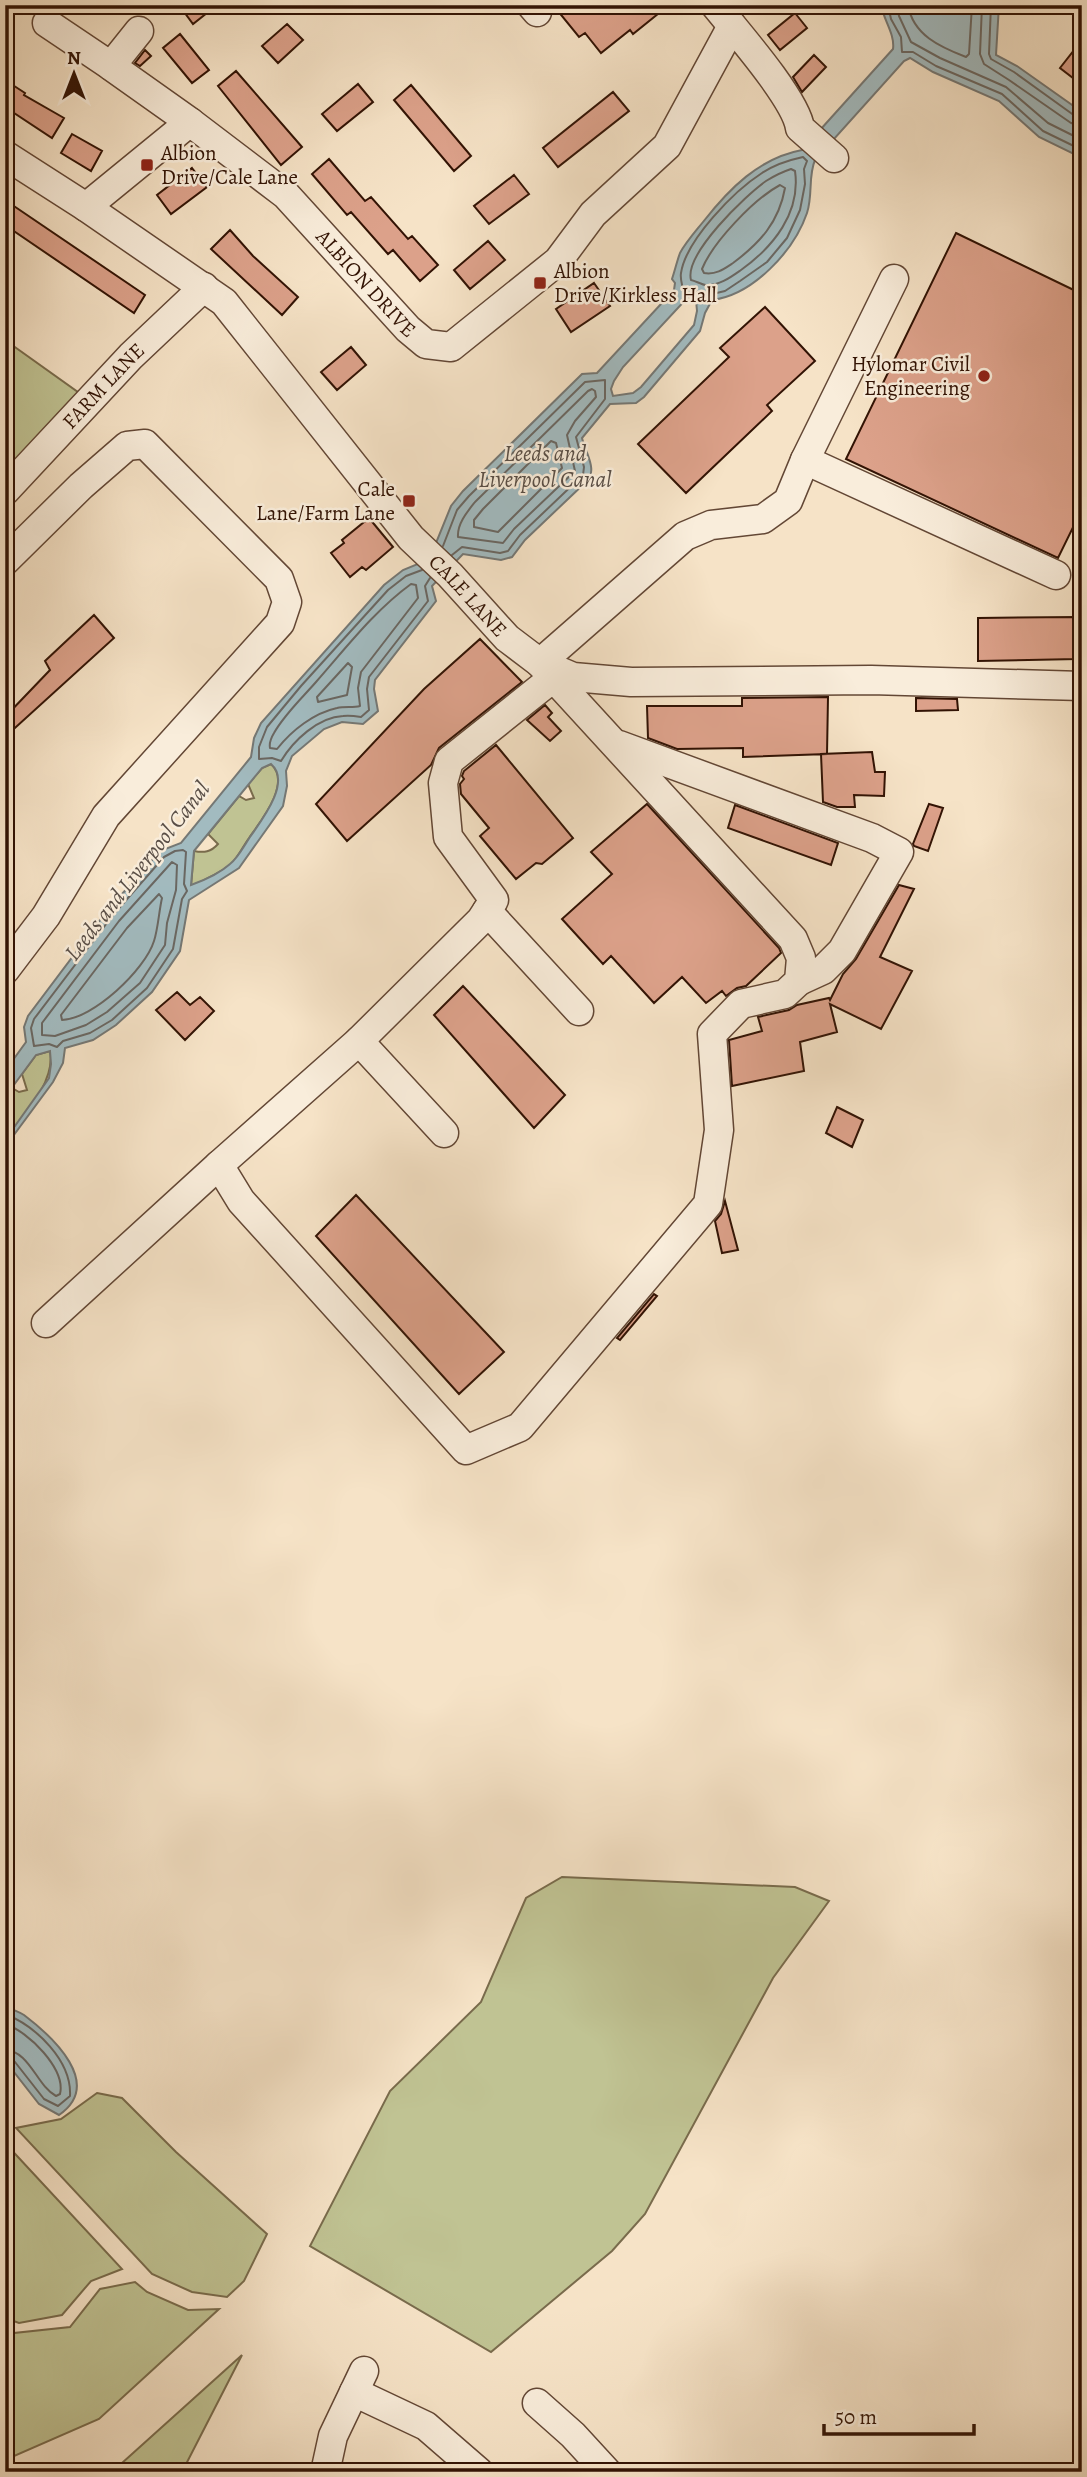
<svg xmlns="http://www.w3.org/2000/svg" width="1087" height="2477" font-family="Alegreya,serif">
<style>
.green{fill:#c0c393;stroke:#796b4c;stroke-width:2}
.water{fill:#a2bbc0;stroke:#757875;stroke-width:2;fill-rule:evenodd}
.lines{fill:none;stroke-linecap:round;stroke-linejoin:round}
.shore{stroke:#6a6762;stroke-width:2}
.building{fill:#dca18a;stroke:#321304;stroke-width:2}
.minor-casing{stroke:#634735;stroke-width:31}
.minor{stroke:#f9eddb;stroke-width:28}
.poi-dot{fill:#8f2418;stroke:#f9eddb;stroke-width:2.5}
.labels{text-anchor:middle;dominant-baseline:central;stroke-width:5;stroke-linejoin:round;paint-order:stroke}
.poi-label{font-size:21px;fill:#321304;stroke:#f9eddb;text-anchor:start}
.street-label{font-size:21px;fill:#321304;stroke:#f9eddb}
.water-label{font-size:23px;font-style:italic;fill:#594e46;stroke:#f9eddb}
</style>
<rect width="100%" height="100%" fill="#f6e3c7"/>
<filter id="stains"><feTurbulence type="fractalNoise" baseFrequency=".00286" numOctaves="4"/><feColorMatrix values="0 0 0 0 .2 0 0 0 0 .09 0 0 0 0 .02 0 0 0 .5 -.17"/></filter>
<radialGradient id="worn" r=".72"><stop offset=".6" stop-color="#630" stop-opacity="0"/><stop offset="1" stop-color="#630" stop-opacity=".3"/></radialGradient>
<path class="green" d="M5,340L82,395L5,483Z
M271,764C292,783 261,821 249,838C243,846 238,858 230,865C218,874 205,880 191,886L194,851C204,853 211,852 218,844L208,834L239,796L246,800L254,798L248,784L262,768Z
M50,1051C56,1082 23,1116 5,1140V1097L12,1088L19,1092L27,1090L22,1074L36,1055Z
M562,1877L795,1887L829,1901L773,1978L645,2214L612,2251L491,2352L310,2246L390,2091L481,2002L526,1898Z
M97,2093L122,2098L176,2152L267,2234L244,2281L227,2297L192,2292L152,2274L16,2128L61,2119Z
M5,2143L122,2269L91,2281L62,2315L19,2323L5,2318Z
M135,2282L147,2292L188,2310L219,2309L99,2419L5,2460V2334L70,2327L100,2289Z
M242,2355L182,2472H112Z"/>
<path class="water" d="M881,5H999L996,55L1017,66L1082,112V158L1039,137L999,101L933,72L910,58L904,61L815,160C808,176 813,195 807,213C794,251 753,295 712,300L705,313L700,331L644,397L636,403L610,404L582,438C585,451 596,467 589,479L525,540L512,557L501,560L463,554L432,586L436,601L375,680L374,689L378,711L363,724L342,722L324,729L292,756L286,771L287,786L283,806L239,868L189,900L180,951L152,992L116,1025L93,1040L65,1048L63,1063L53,1082L5,1147V1140L49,1078L51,1064L50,1051L36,1055L5,1097V1071L26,1042L24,1027L28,1016L107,911L160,851L181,843L251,757L254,738L261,723L384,585L403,570L418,564L434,548L451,506L463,491L582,374L597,373L674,290L675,283L672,279C675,270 677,261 680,253C686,242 695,232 703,222C729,189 759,158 802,150L893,49C895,34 884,21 881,5ZM689,296L696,300L697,311L694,325L641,387L633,393L613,396L611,389L614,381L623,367ZM271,764C292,782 261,821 250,837C244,846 238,858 230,864C219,874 205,880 191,885L194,851L262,768Z
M5,2005C11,2010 18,2011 24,2015C53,2037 104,2084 59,2115L39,2104L10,2067L5,2064Z"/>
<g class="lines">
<path class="shore" d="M888,5L891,19L901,37L902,52H913L936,66L1002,94L1043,131L1082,150
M897,5L899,16L911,42L940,58L1006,87L1048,123L1082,140
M908,5C913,35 940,47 966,57L969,54L972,5
M982,5L980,54L984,64L1009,80L1071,123L1082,126
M991,5L989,54L991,59L1014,72L1075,116L1082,117
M803,157L807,161L804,169L805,184L800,210L787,238L767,262L740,281L725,291L704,296L694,290L683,289C682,284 680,279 681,273C686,240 734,191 762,173C774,165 789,160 803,157Z
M791,169L795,171C801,213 773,247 741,270C731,277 719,286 706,285C702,285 696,281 691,280C684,254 746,195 766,181C774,176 782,172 791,169Z
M780,185L785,188C779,222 760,243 733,263C724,269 716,275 704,273L702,269C713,242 754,199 780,185Z
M592,389L595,391L596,397L575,421L567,435L575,471L514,529L503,543L458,537C457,524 467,512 475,502L588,391Z
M551,441L556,443L562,468L498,532L474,527V520L483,509Z
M443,546L457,510L469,496L585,382L605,380V399L576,437L584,467L583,475L520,535L508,551L500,553L462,547L452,555
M422,570L406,576L388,590L301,686L267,727L259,747V759L272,758L281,761C293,741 318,717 343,716C349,715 355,716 361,717L369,710L367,689L369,677L428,601L425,586L430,578
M411,584L416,585L418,598L361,672L358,688L360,706C353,708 345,706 337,708C314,713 292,730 277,749L270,748C269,743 271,738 274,733C284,715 302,698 316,682C346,648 374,611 411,584Z
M348,663L352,667L347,695L318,702L317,697Z
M175,851L183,850L186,852L184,884L187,891L182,899L173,949L147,988L112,1020L90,1033L63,1041L57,1047L49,1044L34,1046L31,1028L34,1019L113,915L164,857Z
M172,862L177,865L176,890L167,923L165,945L140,983L107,1012L86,1025L55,1036L42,1035V1023L119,921Z
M159,894L162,898C159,911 158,929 154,941C145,970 93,1019 62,1020L61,1015L127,928Z
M5,2014C36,2026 72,2061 70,2096L58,2106L44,2099L15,2062L5,2058
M5,2024C28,2031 66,2069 60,2094L56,2096C36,2085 30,2051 5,2050"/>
</g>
<path class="building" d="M179,5H217L193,24Z
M553,5H669L633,34L630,30L601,53L585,33L579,37Z
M795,13L807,28L780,50L768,35Z
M287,24L303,40L278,63L262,46Z
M180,34L209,70L192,83L163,48Z
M1082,40V85L1060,68Z
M145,50L151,56L140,66L135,63Z
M814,55L826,67L802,92L793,77Z
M236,71L302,147L281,165L218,86Z
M5,80L25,93L24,95L64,118L52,138L5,107Z
M358,84L373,102L337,131L322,114Z
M411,85L471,156L454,171L394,100Z
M613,92L629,111L558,167L543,148Z
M72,134L102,151L91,171L61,153Z
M329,159L365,201L371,197L408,239L412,236L438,265L420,281L393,250L388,254L351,212L347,215L312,174Z
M192,168L207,187L171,214L157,195Z
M514,175L529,194L489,224L474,206Z
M5,200L145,295L134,313L5,225Z
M230,230L253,256L298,297L282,315L211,249Z
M956,233L1082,294V509L1058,558L846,459Z
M488,241L505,260L470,289L454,270Z
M594,283L610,306L571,332L556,309Z
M765,307L815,361L767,405L772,411L686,493L638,444L729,357L720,348Z
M351,347L366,365L337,390L321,372Z
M369,518L393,547L366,570L362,567L350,577L331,553L344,543L342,540Z
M94,615L114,638L5,737V717L50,670L45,661Z
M1076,617L1077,659L978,661V618Z
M480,639L522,682L439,748L431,765L347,841L316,804L424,689Z
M828,697L827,754L743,757V748L677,749L648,738L647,706H742V698Z
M916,698L957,699L958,710L916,711Z
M545,705L552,713L548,717L561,731L550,741L527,720Z
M496,745L573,838L542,864L536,863L516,879L480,836L489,828L461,794L460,784L464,779L462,776L464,771Z
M872,752L875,772H885L884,796L854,795L855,807H837L823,802L821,754Z
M647,804L779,948L781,953L746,986L737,988L726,996L722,991L706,1003L682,977L654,1003L611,956L603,964L562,919L612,874L591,852Z
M929,804L943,808L928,851L914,846L913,844Z
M735,805L838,843L831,865L728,828Z
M899,885L914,889L880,957L912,971L881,1029L830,1004L837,1032L800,1042L804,1071L732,1086L729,1040L762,1031L758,1017L789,1010L797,1005L829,998L830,1000L843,974L856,959Z
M463,986L565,1095L534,1128L434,1015Z
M177,992L190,1005L200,997L214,1011L185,1040L156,1010Z
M837,1107L863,1120L852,1147L826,1133Z
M356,1195L504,1352L459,1394L316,1236Z
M725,1201L738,1250L722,1253L715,1221L721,1214Z
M654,1294L657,1296L620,1340L617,1338Z"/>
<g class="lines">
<defs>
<g id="minor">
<path d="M531,5L537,12"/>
<path d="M715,5C736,31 796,99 800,128L834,158"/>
<path d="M47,23L111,66"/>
<path d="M139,31L111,66L190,122"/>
<path id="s1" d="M5,155L86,207L224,302L411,538L450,575L507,638L540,663L573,677L631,682L871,680L1082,686"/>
<path id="s2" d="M86,207L190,122L286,195L408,329L426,344L451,347L558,261L593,214L667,146L732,26"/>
<path d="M805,460L1056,575"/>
<path id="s3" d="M5,491L131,356L204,287"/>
<path d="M5,561L81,486L127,446L145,444L279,579L287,602L280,623L106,816L46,916L5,970"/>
<path d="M553,678L449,761L443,783L448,837L494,900L481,920L359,1041L219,1165L241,1201L466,1450L520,1427L708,1204L719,1130L712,1034L741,1004L785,994L799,981L801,958L793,939L540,663L685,536L711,525L763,519L788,501L805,460L894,279"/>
<path d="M619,745L872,838L899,852L842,951L823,970L799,981"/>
<path d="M487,911L579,1011"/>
<path d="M359,1041L444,1133"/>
<path d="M46,1323L219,1165"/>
<path d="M354,2392L426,2426L479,2472"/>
<path d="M537,2403L573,2435L607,2472"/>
<path d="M326,2468L333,2436L364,2371"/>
</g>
</defs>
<use href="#minor" class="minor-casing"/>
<use href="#minor" class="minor"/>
</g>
<g class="poi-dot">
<rect x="140" y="158" width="14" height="14" rx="3.5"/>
<rect x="533" y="276" width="14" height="14" rx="3.5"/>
<circle cx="984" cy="376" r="7"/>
<rect x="402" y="494" width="14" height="14" rx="3.5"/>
</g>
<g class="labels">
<g class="poi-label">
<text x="161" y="153">Albion<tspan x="161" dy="24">Drive/Cale Lane</tspan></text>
<text x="554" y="271">Albion<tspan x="554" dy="24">Drive/Kirkless Hall</tspan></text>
<text x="970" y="364" text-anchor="end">Hylomar Civil<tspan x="970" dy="24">Engineering</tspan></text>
<text x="395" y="489" text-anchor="end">Cale<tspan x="395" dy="24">Lane/Farm Lane</tspan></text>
</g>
<g class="street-label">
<text stroke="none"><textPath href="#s2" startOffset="374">ALBION DRIVE</textPath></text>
<text stroke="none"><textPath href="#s3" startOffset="144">FARM LANE</textPath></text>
<text stroke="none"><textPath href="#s1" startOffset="646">CALE LANE</textPath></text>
</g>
<g class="water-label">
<text x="545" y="453">Leeds and<tspan x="545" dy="26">Liverpool Canal</tspan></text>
<text transform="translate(137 871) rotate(-52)">Leeds and Liverpool Canal</text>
</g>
</g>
<rect width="1087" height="2477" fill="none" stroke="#f6e3c7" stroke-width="28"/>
<rect x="7" y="7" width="1073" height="2463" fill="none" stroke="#321304" stroke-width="3.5"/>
<rect x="14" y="14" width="1059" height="2449" fill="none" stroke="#321304" stroke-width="2"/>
<g transform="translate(74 74)" stroke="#f9eddb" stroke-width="5" paint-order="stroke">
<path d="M0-5L12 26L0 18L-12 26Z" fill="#321304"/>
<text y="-10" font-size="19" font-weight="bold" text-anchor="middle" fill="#321304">N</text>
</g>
<path d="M824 2424v10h150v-10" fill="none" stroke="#321304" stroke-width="3.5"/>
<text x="835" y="2424" font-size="21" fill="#321304" stroke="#f9eddb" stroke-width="5" paint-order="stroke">50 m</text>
<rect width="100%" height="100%" filter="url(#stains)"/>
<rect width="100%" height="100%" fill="url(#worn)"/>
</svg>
